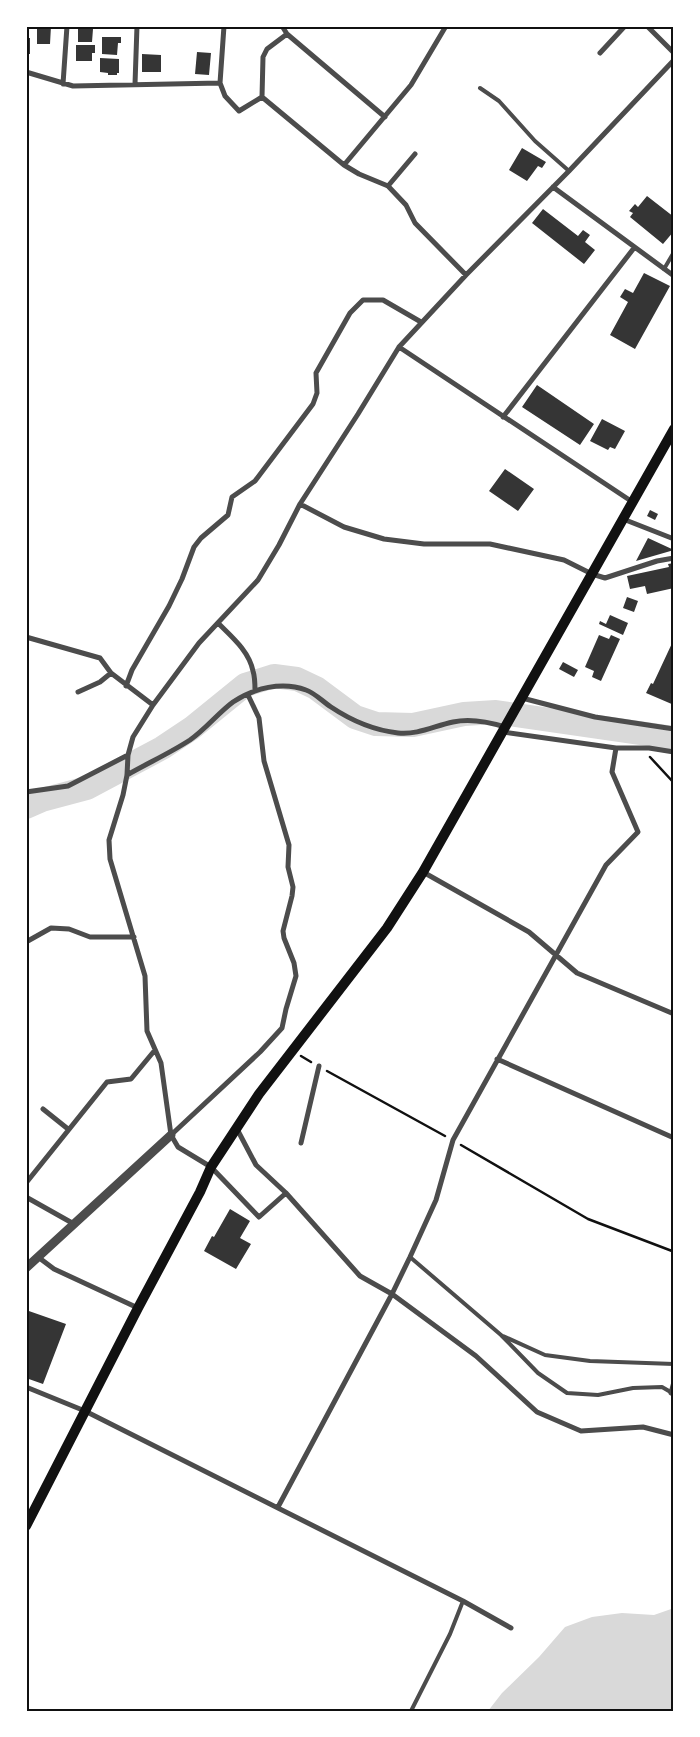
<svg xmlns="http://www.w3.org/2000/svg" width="700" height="1737" font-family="'Golos Text',sans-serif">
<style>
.water{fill:#d9d9d9}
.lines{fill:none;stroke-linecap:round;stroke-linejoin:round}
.river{stroke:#d9d9d9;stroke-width:24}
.building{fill:#353535}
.path{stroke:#111;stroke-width:2.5}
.service{stroke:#4c4c4c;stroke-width:4}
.minor{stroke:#4c4c4c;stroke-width:5}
.tertiary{stroke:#4c4c4c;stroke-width:9}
.secondary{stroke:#111;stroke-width:10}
.neatline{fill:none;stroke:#111;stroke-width:2}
</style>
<rect width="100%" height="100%" fill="#fff"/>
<path class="water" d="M674,1608V1711H488L502,1693L539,1657L565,1627L592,1617L622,1613L654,1615Z"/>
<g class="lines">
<path class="river" d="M26,807L42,800L87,788L162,748L192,728L245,685L274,676L297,679L316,688L355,717L376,724L413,725L464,714L496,712L674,738"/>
</g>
<path class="building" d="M37,26H51L50,44H37Z
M78,29H93L92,42H78Z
M102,37H121V43H118L117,55L102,54Z
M26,38H30V54H26Z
M76,45H95V53H92V61H76Z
M197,52L211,53L209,75L195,74Z
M142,54L161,55V72H142Z
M100,58L119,59V73H117V75H108V73L100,72Z
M522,148L546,162L542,168L538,166L527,181L509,170Z
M647,196L674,217V231L663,244L630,217L633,213L629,211L635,204L638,207Z
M543,209L578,236L583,230L590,235L585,242L595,250L584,264L532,223Z
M644,273L670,286L635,349L610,335L628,302L620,297L625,289L633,293Z
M537,385L594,424L580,445L522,407Z
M602,419L625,431L615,449L610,447L608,450L590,441Z
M505,469L534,489L518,511L489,491Z
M650,510L658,514L655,520L647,516Z
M648,538L674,550L636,561Z
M674,563V588L647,594L645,586L630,589L627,576L669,567L668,564Z
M627,597L638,601L634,612L623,608Z
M610,615L628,623L623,635L599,624L600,621L606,624Z
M599,635L609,639L611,635L620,639L601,681L592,677L594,671L585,667Z
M674,639V705L646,693L651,683L653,684Z
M563,662L578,670L574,677L559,669Z
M230,1209L250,1221L240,1238L251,1244L236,1269L204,1251L212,1236L214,1237Z
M26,1310L66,1324L43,1384L26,1378Z"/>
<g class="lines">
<path class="path" d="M650,757L674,783
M301,1056L311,1062
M327,1071L445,1136
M461,1145L588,1219L672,1251"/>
<path class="service" d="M480,88L499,101L535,141L569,171
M664,269L674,252
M410,1257L501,1335L538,1373L567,1393L598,1395L633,1388L662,1387L674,1394
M503,1336L545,1355L590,1361L674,1364
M411,1711L450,1634L463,1601"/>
<path class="minor" d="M282,26L287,34L385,117
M574,26H577
M647,26L674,53
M600,53L625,26
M26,72L73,86L220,83L225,96L239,111L262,97L344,165L359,174L388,186L406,205L415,223L466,275
M220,83L224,26
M63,84L67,26
M135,84L137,26
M262,97L263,57L267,49L287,34
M344,165L411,85L446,26
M388,186L415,154
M553,187L674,276
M399,347L631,501
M503,417L634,248
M300,504L344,527L384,539L424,544H490L564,560L592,574L605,578L657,561L674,558
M623,519L674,539
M218,623C232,637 249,651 253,671C255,677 255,684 255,691
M26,637L100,658L111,673L153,705
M126,686L132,670L169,606L182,579L194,547L201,538L228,515L232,497L255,481L313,404L317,393L316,373L350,313L363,300H383L421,322
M78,692L100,682L111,673
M522,698L595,717L674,729
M503,732L616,748H649L674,752
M127,775C148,763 170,753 190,740C206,729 218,713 233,702C254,688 282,681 306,690C315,693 323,702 331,707C352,721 372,730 398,733C418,735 434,726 453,722C471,718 489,722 505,727
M26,792L68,786L128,755
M423,872L529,932L577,973L674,1014
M26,942L51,928L69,929L90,937H134
M497,1059L674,1138
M43,1109L68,1129
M237,1129L256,1165L286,1193L360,1276L392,1294L476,1356L537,1412L581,1431L643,1427L674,1435
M171,1135L260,1052L282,1028L286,1009L296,976L294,963L284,938L283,931L292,896L293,887L288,867L289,845L264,761L259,718L248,695
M301,1143L319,1066
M26,1183L107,1082L131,1079L155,1050
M286,1193L259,1217L211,1167L178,1147L171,1135L161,1063L147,1031L145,976L110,859L109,840L123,795L127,775L128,755L133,737L153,705L199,643L258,580L279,545L300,504L358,414L399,347L466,275L569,171L674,60
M26,1197L74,1224
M38,1257L54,1269L138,1308
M26,1387L85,1411L463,1601L511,1628
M671,1393L674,1382
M278,1507L392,1294L410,1257L436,1200L453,1140L606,865L638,832L612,772L616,748"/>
<path class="tertiary" d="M26,1268L171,1135"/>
<path class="secondary" d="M26,1526L138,1308L200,1192L211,1167L259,1094L387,928L423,872L674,429"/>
</g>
<rect width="700" height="1737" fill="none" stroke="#ffffff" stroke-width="55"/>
<rect x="28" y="28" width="644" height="1682" class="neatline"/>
</svg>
